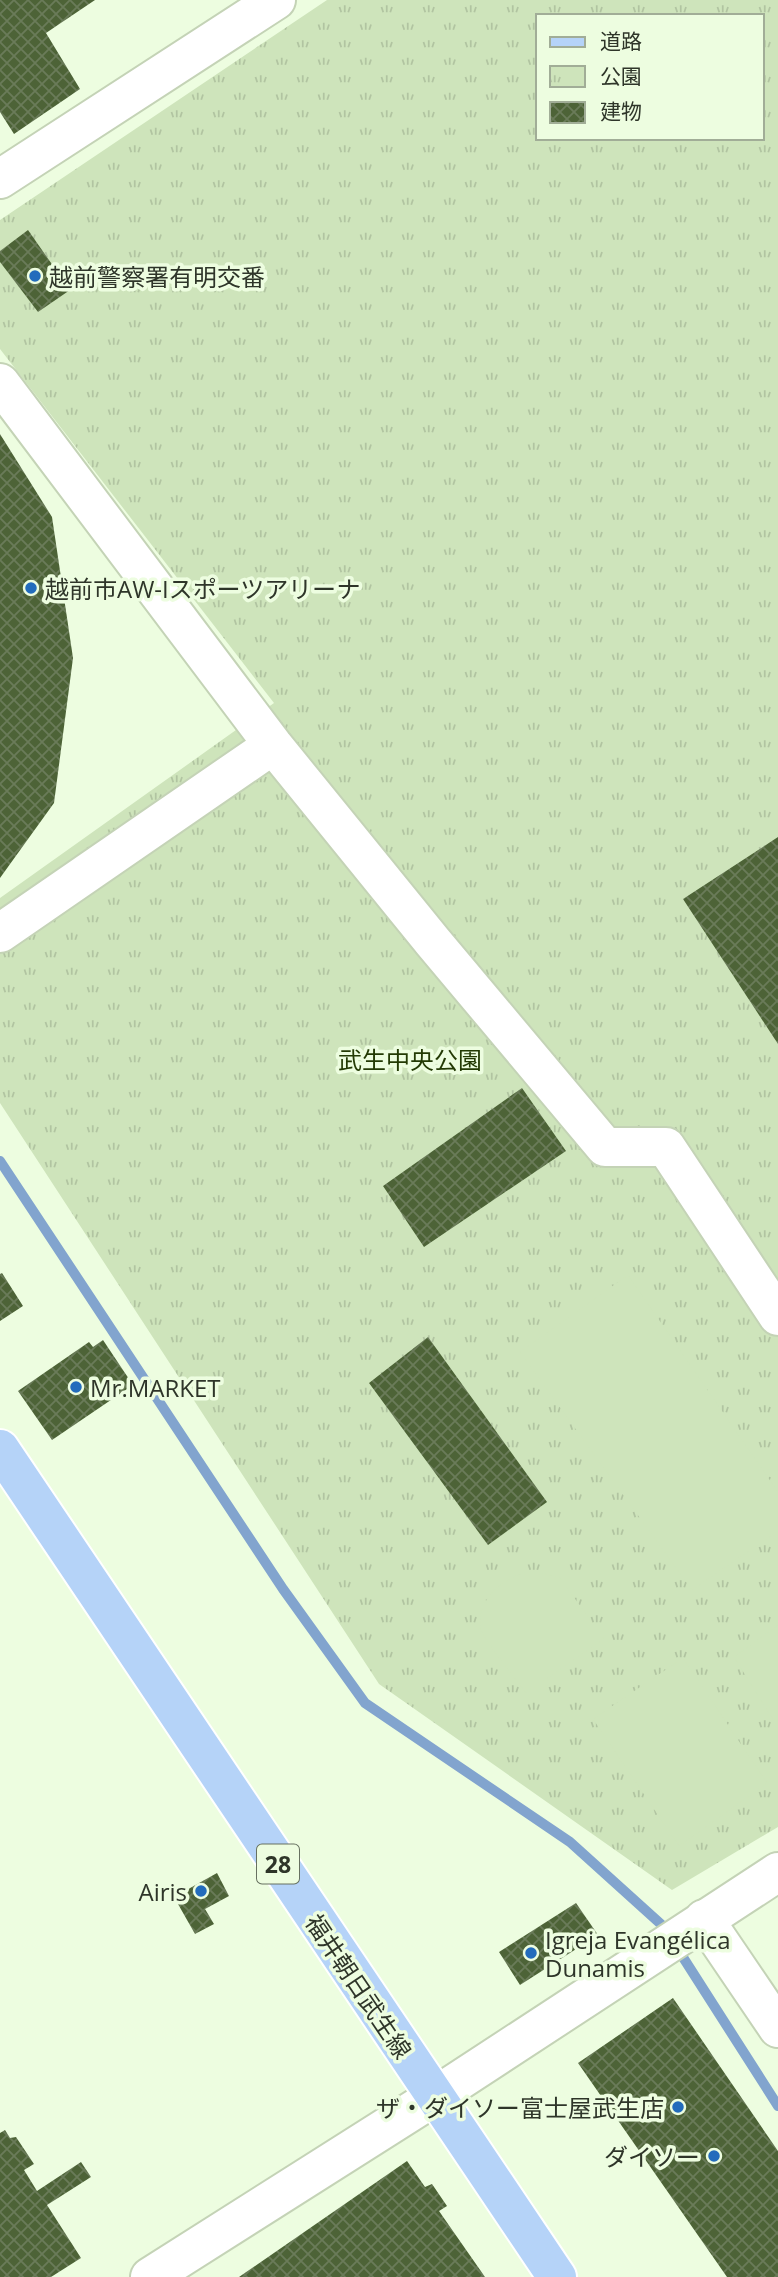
<svg xmlns="http://www.w3.org/2000/svg" width="778" height="2277" font-family="'Open Sans','Noto Sans JP',sans-serif">
<style>
.park{fill:url(#park-tufts);fill-rule:evenodd}
.garden{fill:#cee4bb}
.lines{fill:none;stroke-linecap:round;stroke-linejoin:round}
.stream{stroke:#82a4ce;stroke-width:10}
.building{fill:url(#building-cross-hatch)}
.minor-casing{stroke:#c4d3b6;stroke-width:42}
.tertiary-casing{stroke:#c4d3b6;stroke-width:42}
.primary-casing{stroke:#fff;stroke-width:42}
.minor{stroke:#fff;stroke-width:38}
.tertiary{stroke:#fff;stroke-width:38}
.primary{stroke:#b5d3f8;stroke-width:38}
.poi-dot{fill:#236cbc;stroke:#edfde0;stroke-width:2.5}
.labels{text-anchor:middle;dominant-baseline:central;stroke-width:7;stroke-linejoin:round;paint-order:stroke}
.shield{fill:#edfde0;stroke:#677160;stroke-width:2}
.shield-label{font-size:23px;font-weight:bold;fill:#2e3529}
.poi-label{font-size:24px;fill:#2e3529;stroke:#edfde0;text-anchor:start}
.park-label{font-size:24px;fill:#233a04;stroke:#edfde0}
.street-label{font-size:24px;fill:#2e3529;stroke:#edfde0}
</style>
<defs>
<pattern id="park-tufts" width="24" height="20" patternUnits="userSpaceOnUse" patternTransform="scale(1.75)"><rect width="24" height="20" fill="#cee4bb"/><path d="M3 7l-1-3M5 7V3M7 7l1-3M15 17l-1-3M17 17v-4M19 17l1-3" fill="none" stroke="#b1c4a1"/></pattern>
<pattern id="building-cross-hatch" width="8" height="8" patternUnits="userSpaceOnUse" patternTransform="scale(1.75)"><rect width="8" height="8" fill="#4d6337"/><path d="M0 0l8 8M0 8l8-8" fill="none" stroke="#6a7b59"/></pattern>
</defs>
<rect width="100%" height="100%" fill="#edfde0"/>
<path class="park" d="M327,0H778V1827L672,1890L379,1684L0,1103V898L274,703L0,349V220ZM538,16H762V138H538Z"/>
<path class="garden" d="M628,1275L778,1492V1531L692,1590L520,1352Z
M523,1573H542L560,1578L604,1639L526,1693C518,1682 483,1638 481,1630C475,1602 500,1581 523,1573Z
M778,1625V1719L774,1721L734,1657Z
M683,1658L767,1783L679,1846L593,1719Z"/>
<g class="lines">
<path class="stream" d="M0,1161L283,1589L365,1703L570,1842L663,1926L778,2106"/>
</g>
<path class="building" d="M0,0H95L46,33L80,89L14,134L0,112Z
M28,230L70,290L38,312L0,262V251Z
M0,434L52,517L73,658L54,803L0,878Z
M778,837V1044L683,899Z
M522,1088L566,1151L424,1247L383,1186Z
M2,1273L23,1306L0,1321V1274Z
M428,1337L547,1502L488,1545L369,1383Z
M103,1340L133,1385L52,1440L18,1391L89,1342L93,1347Z
M217,1873L229,1896L205,1909L214,1924L195,1934L174,1897Z
M576,1903L598,1935L520,1985L499,1952Z
M673,1998L778,2151V2277H727L578,2063Z
M5,2130L10,2138L16,2137L34,2164L24,2170L37,2191L81,2162L91,2177L47,2205L81,2258L51,2277H0V2133Z
M407,2161L425,2187L432,2184L447,2206L439,2211L485,2277H239Z"/>
<g class="lines">
<defs>
<path id="minor" d="M0,179L276,0
M0,383L273,745L433,942L605,1147H666L778,1316
M0,933L273,745
M704,1919L778,2028"/>
<path id="tertiary" d="M150,2277L434,2097L778,1872"/>
<path id="primary" d="M0,1449L557,2277"/>
</defs>
<use href="#minor" class="minor-casing"/>
<use href="#tertiary" class="tertiary-casing"/>
<use href="#primary" class="primary-casing"/>
<use href="#minor" class="minor"/>
<use href="#tertiary" class="tertiary"/>
<use href="#primary" class="primary"/>
</g>
<g class="poi-dot">
<circle cx="35" cy="276" r="7"/>
<circle cx="31" cy="588" r="7"/>
<circle cx="76" cy="1387" r="7"/>
<circle cx="201" cy="1891" r="7"/>
<circle cx="531" cy="1953" r="7"/>
<circle cx="678" cy="2107" r="7"/>
<circle cx="714" cy="2156" r="7"/>
</g>
<g class="labels">
<rect class="shield" x="257" y="1844.5" width="42" height="39" rx="5"/>
<g class="shield-label">
<text x="278" y="1864">28</text>
</g>
<g class="poi-label">
<text x="49" y="276">越前警察署有明交番</text>
<text x="45" y="588">越前市AW-Iスポーツアリーナ</text>
<text x="90" y="1387">Mr.MARKET</text>
<text x="187" y="1891" text-anchor="end">Airis</text>
<text x="545" y="1939">Igreja Evangélica<tspan x="545" dy="28">Dunamis</tspan></text>
<text x="664" y="2107" text-anchor="end">ザ・ダイソー富士屋武生店</text>
<text x="700" y="2156" text-anchor="end">ダイソー</text>
</g>
<g class="park-label">
<text x="410" y="1059">武生中央公園</text>
</g>
<g class="street-label">
<text transform="translate(359 1986) rotate(56)">福井朝日武生線</text>
</g>
</g>
<rect x="536" y="14" width="228" height="126" fill="#edfde0" stroke="#a1ad97" stroke-width="2"/>
<rect x="550" y="37" width="35" height="10" fill="#b5d3f8" stroke="#a1ad97" stroke-width="2"/>
<text x="600" y="49" font-size="21" fill="#2e3529">道路</text>
<rect x="550" y="66" width="35" height="21" fill="url(#park-tufts)" stroke="#a1ad97" stroke-width="2"/>
<text x="600" y="84" font-size="21" fill="#2e3529">公園</text>
<rect x="550" y="102" width="35" height="21" fill="url(#building-cross-hatch)" stroke="#a1ad97" stroke-width="2"/>
<text x="600" y="119" font-size="21" fill="#2e3529">建物</text>
</svg>
